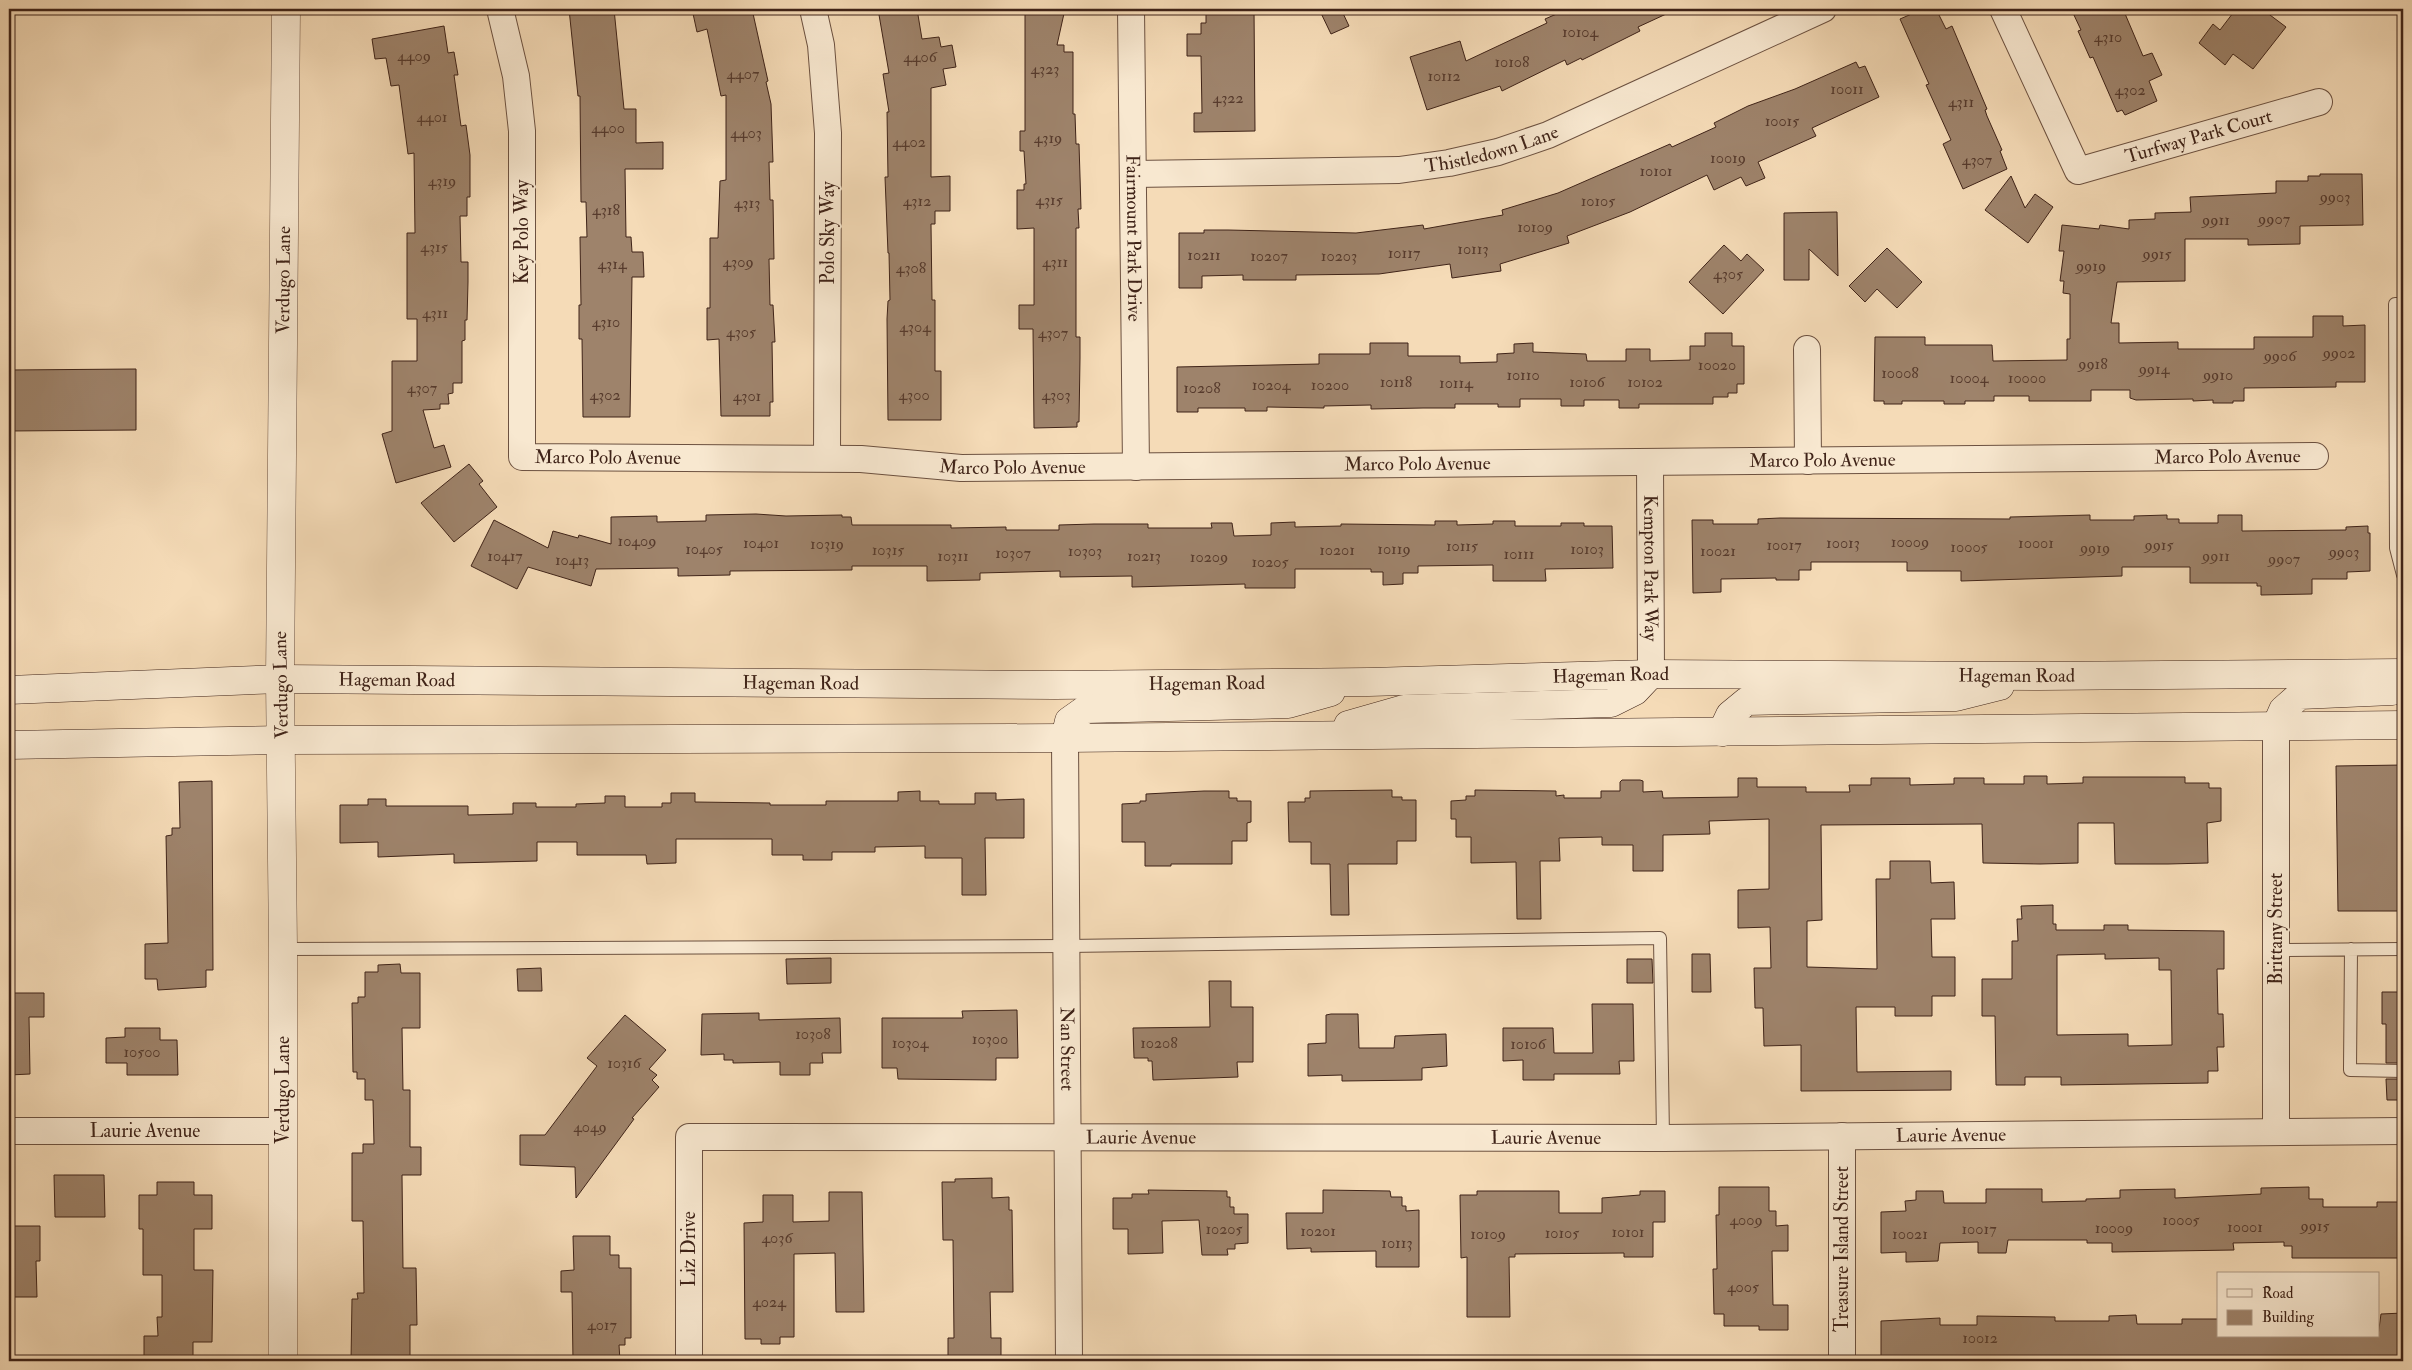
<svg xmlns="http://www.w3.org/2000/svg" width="2412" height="1370" font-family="'IM FELL Double Pica',serif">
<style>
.building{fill:#9e836b;stroke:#3f2318;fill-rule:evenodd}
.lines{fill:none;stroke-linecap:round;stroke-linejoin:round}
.service-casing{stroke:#6c5140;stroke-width:14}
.minor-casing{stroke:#6c5140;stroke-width:28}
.tertiary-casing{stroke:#6c5140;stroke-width:29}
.secondary-casing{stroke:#3f2318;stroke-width:29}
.service{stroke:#f8e8d0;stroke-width:12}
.minor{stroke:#f8e8d0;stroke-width:26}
.tertiary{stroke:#f8e8d0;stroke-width:28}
.secondary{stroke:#f8e8d0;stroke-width:28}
.labels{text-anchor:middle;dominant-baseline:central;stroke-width:4;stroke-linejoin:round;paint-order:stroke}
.number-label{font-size:16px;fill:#573b2d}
.street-label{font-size:19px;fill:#3f2318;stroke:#f8e8d0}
</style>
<rect width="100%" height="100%" fill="#f5dbb7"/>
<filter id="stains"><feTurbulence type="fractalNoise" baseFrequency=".004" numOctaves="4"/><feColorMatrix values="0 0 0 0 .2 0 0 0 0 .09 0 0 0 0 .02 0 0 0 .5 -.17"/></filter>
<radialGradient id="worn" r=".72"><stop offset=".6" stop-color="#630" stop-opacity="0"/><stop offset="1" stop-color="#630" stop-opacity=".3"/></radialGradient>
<path class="building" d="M569,9H614L624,109H636V143L663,142V169H625L626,237H631L632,252H643L644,277H632L630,417H583L582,339H579V305H581L580,237H587L586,202H581L580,96H578Z
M692,9H752L768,81L766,82L771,104L773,162H769L770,200H773L774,259H769L770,305H773L775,342H772L773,402H770V416H721L719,339L707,340V308H710V238H718L720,181L726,180V95L721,96L707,29L697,32Z
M878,9H917L922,39L939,37L941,47L952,45L956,67L943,69L946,85L931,88V177L950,176V211H935V224H931L932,300H935V371H941V420H888L887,319L888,301L890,300L889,253H888L885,177H888L887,112H889L883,74L889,73Z
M1025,9H1065L1057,45H1064V52H1073V114H1075L1076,144H1079L1081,209H1078L1079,228H1076V337H1080V358L1079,422H1077V427L1034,428L1033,329H1019V305H1034V228L1017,229V190H1024V184H1026L1024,151H1020V131H1025Z
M1209,9H1254L1255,131L1194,132V113H1202L1201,56H1187V34H1201V23H1206V14H1209Z
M1319,9H1341L1349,26L1331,34Z
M1568,9H1677L1638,27L1640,31L1582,60L1581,58L1567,65L1565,60L1502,91L1500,86L1427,110L1410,57L1460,41L1466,61L1547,23L1545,19Z
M1923,9H1936L1946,29L1952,26L1987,109L1985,110L1987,116L2002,150L2000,151L2007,169L1963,189L1943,144L1951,140L1926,85L1929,84L1900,19Z
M2084,9H2123L2143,56L2152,53L2162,75L2149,81L2157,101L2125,115L2122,110L2117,112L2093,57L2090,58L2078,31L2081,30L2073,13Z
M2236,9H2262L2286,27L2253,69L2233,54L2225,65L2199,43L2213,24L2220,30Z
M444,26L448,53L454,52L458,75H454L461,126L466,125L470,155V197H467V216H460L461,262H468V282L467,320H465V340L462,341V383H453V393L448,394L449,404H440V409L423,410L434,448L444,445L451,467L396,483L382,434L392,431V361H417V319H407V233H415L414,153L408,154L399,85L391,86L386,58L375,59L372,39Z
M1856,62L1859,68L1865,66L1879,97L1812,128L1816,136L1758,162L1765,178L1746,186L1741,177L1714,190L1707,175L1630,212L1567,236L1569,243L1500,264L1501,271L1452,278L1450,264L1379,274L1296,275V280H1243V275L1202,276V288H1179V233H1204V230H1228L1356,233L1423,225L1424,229L1503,215L1502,210L1558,193L1670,144L1672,147L1716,127L1714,123L1748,106L1795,89Z
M2320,174H2362L2363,225L2300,226V244L2248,245V239H2185V281L2117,282L2111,323H2119V343L2178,342V349H2254V337H2313V316H2343V326L2365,325V382H2336V387L2244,388V401H2233V403H2213V400L2193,401V399L2136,400L2130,398V390H2091V401H2029V396H1994V401H1965V404H1944V401H1902V404H1884V401H1874L1875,337H1925V345H1992L1993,361L2067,360V339H2070V294L2063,293L2064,281H2060L2064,251H2059L2062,225L2099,229L2100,225L2129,229V220L2155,219V213L2191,212L2190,197L2276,193V181H2308V176H2320Z
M2011,176L2025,208L2035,194L2053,207L2028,243L1985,210Z
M1837,212L1838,276L1809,249V280H1784V213Z
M1724,245L1741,261L1747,254L1764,270L1723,314L1689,282Z
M1887,248L1922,282L1897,308L1877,289L1865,302L1849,286Z
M1705,333H1732V346H1744V384H1737V393H1728V397H1713V404H1639V408H1619V400H1584V406H1561V399H1520V407H1498V404H1455V408H1423L1371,409V405L1324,406V408L1267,407V411H1245V408H1198V412H1177V367L1319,364V354H1370V343H1408V356H1460V363L1497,362V354L1514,353V344L1533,343V352L1586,354L1587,361H1626V349H1650V361L1690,360V346H1705Z
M136,369V430L9,431V370Z
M469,464L483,481L479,484L497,507L454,542L421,503Z
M756,514L786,516L842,515V517H851L852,525H951V528L1006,527V530H1059V525L1094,524H1148V528H1212L1211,523H1232L1234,536L1271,535V523L1295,522V527L1341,526V524L1435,525V521H1457V525L1493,524V521H1515V526H1561V523H1584V526H1612L1613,568L1545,569L1546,581H1493V565L1418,566V573H1403V584L1383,585V572H1371V569H1295V588H1245V584L1132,587V576L1060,577V571L980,573V580L927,581V566H852V570L730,571V575L678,576V568L596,569L591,586L528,567L517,589L471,566L494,520L548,548L553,531L578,538L579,535L611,544V517L657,516V522L706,521V515Z
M2090,515V520H2134V516L2167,515V519H2179V523H2218V515H2242V531L2346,530V527L2368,526V533H2370V571L2347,572V579H2312V594L2261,595V586H2257V583H2190V567H2122V576L1961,581V571H1907V562H1811V570H1799V580H1776V578L1721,579V592L1693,593L1692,520H1713V524H1758V519L1780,518L2010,519V517Z
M2403,765V911H2338L2336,766Z
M2024,776H2047V784L2083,783V777H2185V783H2209V788H2221V821L2207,823L2208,863L2168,864H2115L2114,823H2078V863L2040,864L1983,863L1982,824L1821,825L1822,920L1807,921V967L1877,969L1876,879H1890V861H1930L1931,883L1954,882L1955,919H1931L1932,957H1955V996H1932V1016H1895V1007H1856L1857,1072L1951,1071V1090L1801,1091V1045L1764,1046L1763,1008H1755L1754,968H1771L1770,927L1738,928V890L1769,889V819L1709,821L1710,834L1663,835V871H1633V845H1602V837L1559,838L1560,861H1540L1541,919H1517L1516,862L1471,863V837H1456V819H1451V801L1466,800V796H1475V790L1556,791V796L1564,795V798H1601V791H1620V782L1622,780H1640L1643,781V792L1662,791L1663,798L1738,797V778H1757V787H1806V792H1850L1849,785H1871V778H1910V785L1954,784V778H1984V784H2024Z
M212,781L213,970H206V987L158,990L157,979H145V944L168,943L166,836L172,835V828H180L179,782Z
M1392,790V797H1402V800H1416V841H1397V864H1348L1349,915H1331L1330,864H1311V842H1289L1288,802H1305V798H1310V791Z
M920,791V801H939V804H975V793H996V800L1024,799V838H985L986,895H962V858H925V846L875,847V852H832V860H803V855H772V839H676V863L647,864L646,855H577V842H537V861L454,863V854L378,857V842L340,843V805H368V799H386V806H468V815L513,814V803H536V807H576V804L605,803V796H625V807H662V803H671V793H695V802L770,803V805H826V801H898V792Z
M1204,791H1229V798H1237V801H1251V822L1247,823V841H1232V864H1171V866H1145V842H1122V804L1140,803V801H1146V794Z
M2053,905V924H2056V930H2104V925H2128V930L2224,931V969H2217L2218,1014H2223L2224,1047H2217L2218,1071H2208V1083L2061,1085V1077H2025V1085H1996L1995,1016H1982V979H2012V941H2018L2017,919H2022L2021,906ZM2105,954V959L2159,958V970H2171L2172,1045L2128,1046V1034L2057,1035V955Z
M1692,954H1710L1711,992H1692Z
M831,958V983L787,984L786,959Z
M1627,959H1652L1653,983H1627Z
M400,964L401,973H420V1028H402L403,1090H410V1147H421V1175H402L403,1268H416L417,1325H410V1361H351L352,1299H358L357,1293H364L363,1221H352V1153H363V1144H374L373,1100H365V1079H357V1072H353L352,1003H358V997H365V972H378V965Z
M541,968L542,991H518L517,969Z
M1209,981H1231V1007H1253V1062H1237L1238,1077L1153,1080L1152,1061H1148V1058H1134L1133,1028L1210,1027Z
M2382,992H2403V1063H2386V1024H2382Z
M9,993H44V1017H29L30,1074L9,1075Z
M1592,1004H1633L1634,1061H1619L1620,1074H1554V1080H1523V1060L1503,1061V1028H1553L1554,1053H1593Z
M1017,1010L1018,1058H996V1080L898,1079L897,1068H882V1018H963L962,1011Z
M759,1013V1020L840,1018L841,1053H822L823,1063H810V1075H780V1062L733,1063V1060H724V1054L701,1055L702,1014Z
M1331,1014H1358L1359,1048H1394L1395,1036L1446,1034L1447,1066L1422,1068V1080L1342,1081V1075L1308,1076V1044L1326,1043V1015Z
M625,1015L666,1050L649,1069L657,1075L652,1080L659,1087L632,1118L634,1119L576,1198L575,1167L520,1165V1135H545L597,1066L587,1058Z
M125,1028H160V1040H177L178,1075H127V1063H106V1038L125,1037Z
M2386,1079H2403V1100H2387Z
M54,1175H104L105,1217H55Z
M992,1178V1198L1009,1197V1210H1012L1013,1292H990L991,1338H1001V1361H948V1338H954L953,1240H943L942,1182H955V1179Z
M157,1182H194V1195H212V1229H194V1270H213L212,1342H193V1361H144V1336H158L157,1317H162V1275H143V1229H139V1195H157Z
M1719,1187H1769V1211H1776V1226L1788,1225V1251H1772L1773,1305H1788V1330H1759V1326H1724V1314H1714L1713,1269H1717L1716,1215H1719Z
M2309,1187V1199H2323V1207H2377V1202H2403V1258H2292V1246H2284V1242L2233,1243L2234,1250L2112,1252V1243H2087V1240H2008L2006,1253H1978V1242L1940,1243L1938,1261L1906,1262V1252L1881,1253V1212L1906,1211L1905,1201L1916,1200V1191H1943L1944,1203H1986V1189H2042V1202L2086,1201V1199L2120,1198V1190L2175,1189V1198L2261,1194V1188Z
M1148,1190L1227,1191V1197H1230V1207H1234V1214H1248V1243L1235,1244V1249H1227L1228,1255H1202L1199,1220L1162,1221L1163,1253L1128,1254V1229H1113V1198H1132V1194H1149Z
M1323,1190L1390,1191L1391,1197H1402V1206H1406V1211L1419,1210V1267H1376V1251L1311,1252V1248L1287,1249L1286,1213H1323Z
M1477,1191H1559V1213H1602V1198L1640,1195V1191H1665V1222H1653V1257H1624V1253L1515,1254V1257H1509L1510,1317H1467V1257L1461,1258L1460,1195H1477Z
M829,1192H862L864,1312H836L835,1253L794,1254V1337H780V1344H761V1339H745L744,1223L763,1222V1195H793V1222L829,1221Z
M9,1226H40V1261H36L37,1297H9Z
M573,1236H610V1255H619V1268H631V1338H625V1345H619L620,1361H573L572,1292H561V1271L574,1270Z
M2403,1313V1361H1881V1321L1940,1318V1325H1977V1316L2055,1317V1321H2109V1316L2136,1315L2137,1324H2182V1319H2218V1336H2378L2381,1314Z"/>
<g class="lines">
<defs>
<path id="service" d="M2403,304H2395L2396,548L2403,575
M283,949L1067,946L1660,938L1663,1138
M2351,949L2350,1070L2403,1071
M2276,950L2403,949"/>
<g id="minor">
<path id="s1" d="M500,9L516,76L522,131V457L861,459L961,468L2315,456"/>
<path d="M813,9L821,45L828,133L827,458"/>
<path id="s2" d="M1131,9L1136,467"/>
<path id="s3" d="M2003,9L2078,171L2319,102"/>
<path id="s4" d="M1133,174L1399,170L1449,163L1498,152L1548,135L1823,9"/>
<path d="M1807,349L1808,461"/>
<path id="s5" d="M1650,462L1651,674"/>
<path d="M2276,726V1132"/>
<path id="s6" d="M1065,738L1069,1361"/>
<path id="s7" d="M9,1131H283"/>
<path d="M1842,1136V1361"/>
<path id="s8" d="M689,1361V1137L1663,1138L2403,1131"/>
</g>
<g id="tertiary">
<path id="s9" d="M283,1361V949L280,679L286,9"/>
</g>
<g id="secondary">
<path id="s10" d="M9,690L280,679L1055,685L1369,682L1651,674L2040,676L2403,673"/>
<path d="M1348,725L1404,709L1611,703L1635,691L1651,674"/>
<path d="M2276,726L2283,710L2300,695L2392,691"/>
<path d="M1722,732L1730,715L1747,701L1956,697L2000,686"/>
<path d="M1065,738L1069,721L1086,709L1288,704L1331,692"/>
<path d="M9,745L282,740L1065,738L2403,725"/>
</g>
</defs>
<use href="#service" class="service-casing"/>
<use href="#minor" class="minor-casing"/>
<use href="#tertiary" class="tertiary-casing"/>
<use href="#secondary" class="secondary-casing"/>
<use href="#service" class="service"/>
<use href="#minor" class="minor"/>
<use href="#tertiary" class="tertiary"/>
<use href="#secondary" class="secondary"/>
</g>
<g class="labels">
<g class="number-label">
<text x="1580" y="32">10104</text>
<text x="2108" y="37">4310</text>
<text x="414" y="56">4409</text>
<text x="920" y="57">4406</text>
<text x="1512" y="62">10108</text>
<text x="1045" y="69">4323</text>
<text x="743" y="74">4407</text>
<text x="1444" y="76">10112</text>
<text x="1847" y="89">10011</text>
<text x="2130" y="90">4302</text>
<text x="1228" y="98">4322</text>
<text x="1961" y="102">4311</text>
<text x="432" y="117">4401</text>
<text x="1782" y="121">10015</text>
<text x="608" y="128">4400</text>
<text x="746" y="133">4403</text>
<text x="1048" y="138">4319</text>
<text x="909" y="142">4402</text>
<text x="1728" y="158">10019</text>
<text x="1977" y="160">4307</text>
<text x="1656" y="171">10101</text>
<text x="442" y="181">4319</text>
<text x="2335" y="197">9903</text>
<text x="1049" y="200">4315</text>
<text x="917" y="201">4312</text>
<text x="1598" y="201">10105</text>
<text x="747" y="203">4313</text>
<text x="606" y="210">4318</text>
<text x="2274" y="219">9907</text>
<text x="2216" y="220">9911</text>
<text x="1535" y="227">10109</text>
<text x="434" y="247">4315</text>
<text x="1473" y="249">10113</text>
<text x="1404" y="253">10117</text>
<text x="2157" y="254">9915</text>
<text x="1204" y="255">10211</text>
<text x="1269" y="256">10207</text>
<text x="1339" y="256">10203</text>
<text x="738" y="262">4309</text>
<text x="1055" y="262">4311</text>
<text x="612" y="264">4314</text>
<text x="2091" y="266">9919</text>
<text x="911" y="268">4308</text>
<text x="1728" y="274">4305</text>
<text x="435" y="313">4311</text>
<text x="606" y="322">4310</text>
<text x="915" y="327">4304</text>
<text x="741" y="332">4305</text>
<text x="1053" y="333">4307</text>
<text x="2339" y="353">9902</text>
<text x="2280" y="356">9906</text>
<text x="2093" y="364">9918</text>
<text x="1717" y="365">10020</text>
<text x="2154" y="369">9914</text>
<text x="1900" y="373">10008</text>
<text x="1523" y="375">10110</text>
<text x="2218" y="375">9910</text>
<text x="1969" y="378">10004</text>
<text x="2027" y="378">10000</text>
<text x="1396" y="382">10118</text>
<text x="1587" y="382">10106</text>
<text x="1645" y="382">10102</text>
<text x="1456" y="383">10114</text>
<text x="1271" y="385">10204</text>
<text x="1330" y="385">10200</text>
<text x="422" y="388">4307</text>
<text x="1202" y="388">10208</text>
<text x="605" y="395">4302</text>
<text x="914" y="395">4300</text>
<text x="1056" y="395">4303</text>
<text x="747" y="396">4301</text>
<text x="637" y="541">10409</text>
<text x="1910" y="542">10009</text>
<text x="761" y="543">10401</text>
<text x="1843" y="543">10013</text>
<text x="2036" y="543">10001</text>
<text x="827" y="544">10319</text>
<text x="1784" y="545">10017</text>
<text x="2159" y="545">9915</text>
<text x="1462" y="546">10115</text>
<text x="1969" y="547">10005</text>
<text x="2095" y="548">9919</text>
<text x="704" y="549">10405</text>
<text x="1394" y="549">10119</text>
<text x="1587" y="549">10103</text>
<text x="888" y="550">10315</text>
<text x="1337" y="550">10201</text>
<text x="1085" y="551">10303</text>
<text x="1718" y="551">10021</text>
<text x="2344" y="552">9903</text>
<text x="1013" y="553">10307</text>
<text x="1519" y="554">10111</text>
<text x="505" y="556">10417</text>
<text x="953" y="556">10311</text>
<text x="1144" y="556">10213</text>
<text x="2216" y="556">9911</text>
<text x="1209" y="557">10209</text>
<text x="2284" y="559">9907</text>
<text x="572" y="560">10413</text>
<text x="1270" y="562">10205</text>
<text x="813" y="1034">10308</text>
<text x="990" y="1039">10300</text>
<text x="910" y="1043">10304</text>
<text x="1159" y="1043">10208</text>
<text x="1528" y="1044">10106</text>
<text x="142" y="1052">10500</text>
<text x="624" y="1063">10316</text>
<text x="590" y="1127">4049</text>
<text x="1746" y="1220">4009</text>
<text x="2181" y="1220">10005</text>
<text x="2315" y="1226">9915</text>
<text x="2245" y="1227">10001</text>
<text x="2114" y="1228">10009</text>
<text x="1224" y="1229">10205</text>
<text x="1979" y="1229">10017</text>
<text x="1318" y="1231">10201</text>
<text x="1628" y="1232">10101</text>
<text x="1562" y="1233">10105</text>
<text x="1488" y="1234">10109</text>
<text x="1910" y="1234">10021</text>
<text x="777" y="1238">4036</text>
<text x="1397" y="1243">10113</text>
<text x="1743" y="1287">4005</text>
<text x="769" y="1302">4024</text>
<text x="602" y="1325">4017</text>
<text x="1980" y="1338">10012</text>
</g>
<g class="street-label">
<text stroke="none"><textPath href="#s3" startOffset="304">Turfway Park Court</textPath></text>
<text stroke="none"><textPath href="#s4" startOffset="361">Thistledown Lane</textPath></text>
<text transform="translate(522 232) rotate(-90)">Key Polo Way</text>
<text transform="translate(828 233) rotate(-90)">Polo Sky Way</text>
<text stroke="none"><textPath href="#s2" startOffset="229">Fairmount Park Drive</textPath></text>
<text stroke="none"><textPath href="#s9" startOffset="1081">Verdugo Lane</textPath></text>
<text stroke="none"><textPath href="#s1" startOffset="2156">Marco Polo Avenue</textPath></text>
<text stroke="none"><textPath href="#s1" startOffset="536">Marco Polo Avenue</textPath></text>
<text stroke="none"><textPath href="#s1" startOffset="1751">Marco Polo Avenue</textPath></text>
<text stroke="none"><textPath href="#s1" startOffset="1346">Marco Polo Avenue</textPath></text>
<text stroke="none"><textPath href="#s1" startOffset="941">Marco Polo Avenue</textPath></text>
<text stroke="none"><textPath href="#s5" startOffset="106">Kempton Park Way</textPath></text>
<text stroke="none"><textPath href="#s10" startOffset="1602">Hageman Road</textPath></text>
<text stroke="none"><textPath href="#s10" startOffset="2008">Hageman Road</textPath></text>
<text stroke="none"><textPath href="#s10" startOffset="388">Hageman Road</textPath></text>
<text stroke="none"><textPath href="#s10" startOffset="792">Hageman Road</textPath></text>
<text stroke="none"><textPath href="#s10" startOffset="1198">Hageman Road</textPath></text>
<text transform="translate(281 685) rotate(-91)">Verdugo Lane</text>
<text transform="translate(2276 929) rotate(-90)">Brittany Street</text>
<text stroke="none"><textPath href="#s6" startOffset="311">Nan Street</textPath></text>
<text transform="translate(283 1090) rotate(-90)">Verdugo Lane</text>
<text stroke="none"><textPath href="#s7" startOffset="136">Laurie Avenue</textPath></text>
<text stroke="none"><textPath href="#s8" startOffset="1486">Laurie Avenue</textPath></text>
<text stroke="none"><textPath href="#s8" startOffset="676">Laurie Avenue</textPath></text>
<text stroke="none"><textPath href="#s8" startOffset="1081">Laurie Avenue</textPath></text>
<text transform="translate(689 1249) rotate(-90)">Liz Drive</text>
<text transform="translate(1842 1249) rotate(-90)">Treasure Island Street</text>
</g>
</g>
<rect width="2412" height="1370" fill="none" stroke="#f5dbb7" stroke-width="30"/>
<rect x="10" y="10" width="2392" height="1350" fill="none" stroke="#3f2318" stroke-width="2.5"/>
<rect x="15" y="15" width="2382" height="1340" fill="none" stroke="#3f2318"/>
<rect x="2217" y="1272" width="162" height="65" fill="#f8e8d0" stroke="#ae9986"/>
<rect x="2227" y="1289" width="25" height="8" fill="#f8e8d0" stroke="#ae9986"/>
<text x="2262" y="1298" font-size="15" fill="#3f2318">Road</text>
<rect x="2227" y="1310" width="25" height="15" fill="#9e836b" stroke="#ae9986"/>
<text x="2262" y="1322" font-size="15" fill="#3f2318">Building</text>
<rect width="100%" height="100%" filter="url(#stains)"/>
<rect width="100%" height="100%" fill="url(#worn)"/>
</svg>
